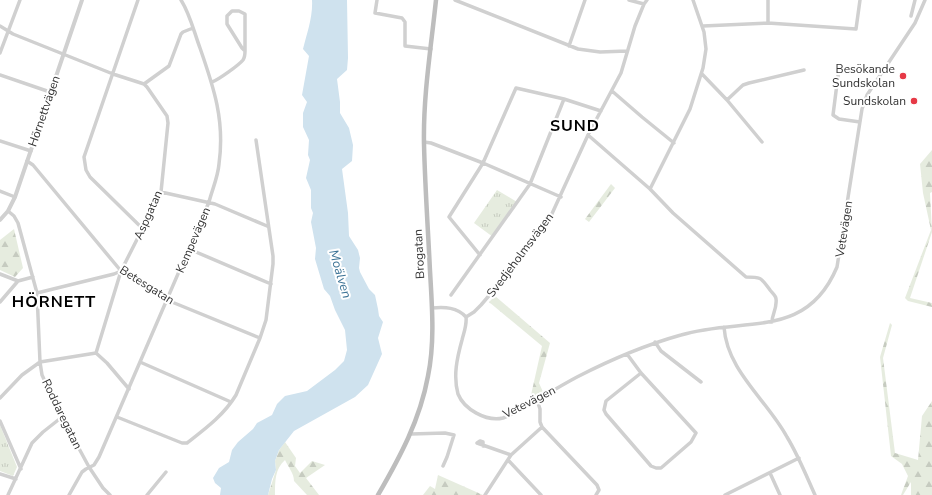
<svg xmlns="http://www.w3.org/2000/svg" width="932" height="495" font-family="'Nunito Sans',sans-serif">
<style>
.forest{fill:url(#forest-firs)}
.park{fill:url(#park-tufts)}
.water{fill:#cfe2ee}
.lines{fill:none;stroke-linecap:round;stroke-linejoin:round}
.minor{stroke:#d0d0d0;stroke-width:3.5}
.tertiary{stroke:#d0d0d0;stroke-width:4}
.secondary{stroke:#bdbdbd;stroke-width:4.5}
.poi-dot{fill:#e63946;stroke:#fff;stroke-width:1.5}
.labels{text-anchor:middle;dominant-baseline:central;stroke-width:4;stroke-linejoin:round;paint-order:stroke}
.poi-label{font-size:12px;fill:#333;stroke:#fff;text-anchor:end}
.street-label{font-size:12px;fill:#333;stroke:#fff}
.water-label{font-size:13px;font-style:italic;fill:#3f7597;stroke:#fff}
.district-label{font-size:16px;font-weight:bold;letter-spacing:1px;fill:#000;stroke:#fff}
</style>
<defs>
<pattern id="forest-firs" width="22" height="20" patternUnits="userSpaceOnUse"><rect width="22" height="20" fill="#e6ecdf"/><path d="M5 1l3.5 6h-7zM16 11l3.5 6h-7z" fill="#c6cbc0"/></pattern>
<pattern id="park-tufts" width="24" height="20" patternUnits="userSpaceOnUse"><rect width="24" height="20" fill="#e6ecdf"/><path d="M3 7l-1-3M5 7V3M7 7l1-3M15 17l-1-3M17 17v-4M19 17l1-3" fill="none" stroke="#c6cbc0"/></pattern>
</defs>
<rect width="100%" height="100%" fill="#fff"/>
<path class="forest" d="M932,150V192L930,193L932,232L910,298L932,303V307L908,301L905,298L931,230L923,193L920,164Z
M611,184L615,188L589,222L585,219Z
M14,229L23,268L15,277L0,270V240Z
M495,296L550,343L539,383L544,394L536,399L531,395L542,346L489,302Z
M890,323L892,325L883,358L895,453L918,460L922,416L932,401V495H911V482L903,495H901L908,476L902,464L891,456L880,357Z
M285,442L296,458L295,466L300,473L312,461L325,465L306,478L319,495H307L294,481C294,473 288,467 285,460C275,469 275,481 275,494V495H268L276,470L275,461L279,450Z
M438,475L483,495H423L430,486L435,489Z"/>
<path class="park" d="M497,190L517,202L493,237L474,223Z
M0,425L17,467L13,476L0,471Z"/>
<path class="water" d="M312,0H347L348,58L347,70L337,79L340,102V113L349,128L353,145L352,161L342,169L348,213L349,236L358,250L360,258L359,268L360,272L369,289L375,295L378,309L379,316L383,322L378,338L382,354L368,385L355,397L294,431L279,450L275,461L276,470L272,479L268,495H220L221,488L215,483L213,478L219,468L229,462L232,450L238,442L253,429L257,423L272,415L277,404L285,396L307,391L335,370L344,361L347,350L345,330L335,310L330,296L324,289L315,259L316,248L311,222L313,213L311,208V190L306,178L310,160L308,155L309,140L303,127V113L307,102L302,95L309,56L303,49C307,33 313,17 312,0Z"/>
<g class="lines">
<path class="minor" d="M138,0L84,157L86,170L90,177L143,229
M377,0L375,13L402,18L405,22V46L431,49
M455,0L578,49L600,52L627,51
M629,0L644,4
M768,0V23
M911,16L915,0
M0,26L13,34L113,74L144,84L147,87L167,116L168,123L161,192L121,271L96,353
M703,26L768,23L856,29L860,0
M569,46L585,0
M0,53L20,0
M839,68L833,115L839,119L860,122
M702,74L727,100L762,142
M0,75L50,92
M212,82C218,80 239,65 243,60C245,57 245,54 245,51V14L239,11H232L227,16V24L242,48L245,51
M144,84L169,66L181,34L183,32L193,28
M612,91L642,117L674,143
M727,100L743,85L749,83L804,70
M588,135L650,189L673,213L746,277C762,277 761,278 770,290C774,295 777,296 776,303C776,310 772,315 772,322
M0,141L31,151
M424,142L431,143L483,163L561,197
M27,161L33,165L121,271L167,300L260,338
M650,189L690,109L703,68L706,49L704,32L693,0
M0,191L15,197
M161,192L215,204L267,226
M8,211L14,216L18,223L37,293L40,362L42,375L62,417L89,467L103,488L110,495
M189,249L271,284
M480,255L449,217L483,163L516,88L564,99L601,111
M0,274L18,281
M37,293L114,274L121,271
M451,295L530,184L564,99
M0,302L18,281L33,277
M432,308C445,307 457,307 466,317L474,312L481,305L511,270L550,218L588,135L621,73L635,26L644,4L647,0
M466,317C467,325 464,332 462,340C457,358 453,376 458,394C464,409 486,422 503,418C511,415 520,410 527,406C544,396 560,386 577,377C610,360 645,345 681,335C743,316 806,341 837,267L862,109L867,95L915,23L925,0
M724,327C727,371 767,400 787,437C798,455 806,475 815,495
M655,342L661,351L701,382
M627,354L641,373L696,433L691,442L661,468H656L651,466L606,414L604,410L606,401L641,373
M140,362L231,402
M0,398L22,375L40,362L96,353L107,363L129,389
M117,417L182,443H187C205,429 224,415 236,395L260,338L266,320L273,264V256L256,140
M0,421L21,469
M542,427L597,485L599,490L596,495
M411,434L445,433L454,435L447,457L443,466
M483,446V442L480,441L477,443L511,455
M508,460L541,495
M770,473L780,495
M0,474L16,479
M8,495L32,443L43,432L62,417
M69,495L82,472L86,469L94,465L99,457L209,202C212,190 218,177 219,164C225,121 214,88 200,48C194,32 190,14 181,0
M147,495L166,472
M485,495L511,455L542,427L540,422V409L537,400
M725,495L799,458"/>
<path class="tertiary" d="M0,220L8,211L15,197L82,0"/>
<path class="secondary" d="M378,495C400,457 420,420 428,376C435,342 432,306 430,271C428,229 425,187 424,144C423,96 431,48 436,0"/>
</g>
<g class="poi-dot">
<circle cx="903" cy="76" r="4"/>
<circle cx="914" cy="101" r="4"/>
</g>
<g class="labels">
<g class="poi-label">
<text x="895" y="69">Besökande<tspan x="895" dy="14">Sundskolan</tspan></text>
<text x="906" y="101">Sundskolan</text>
</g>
<g class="street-label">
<text transform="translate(44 111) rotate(-71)">Hörnettvägen</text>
<text transform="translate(148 215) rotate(-66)">Aspgatan</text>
<text transform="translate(844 229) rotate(-81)">Vetevägen</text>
<text transform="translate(193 240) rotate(-67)">Kempevägen</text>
<text transform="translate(419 254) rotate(-93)">Brogatan</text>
<text transform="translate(520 255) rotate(-53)">Svedjeholmsvägen</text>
<text transform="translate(147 285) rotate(32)">Betesgatan</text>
<text transform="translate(529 402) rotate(-27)">Vetevägen</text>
<text transform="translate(62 414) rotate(64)">Roddaregatan</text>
</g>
<g class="water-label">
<text transform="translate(340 274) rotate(73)">Moälven</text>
</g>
<g class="district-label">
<text x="575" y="126">SUND</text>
<text x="54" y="302">HÖRNETT</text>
</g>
</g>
</svg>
